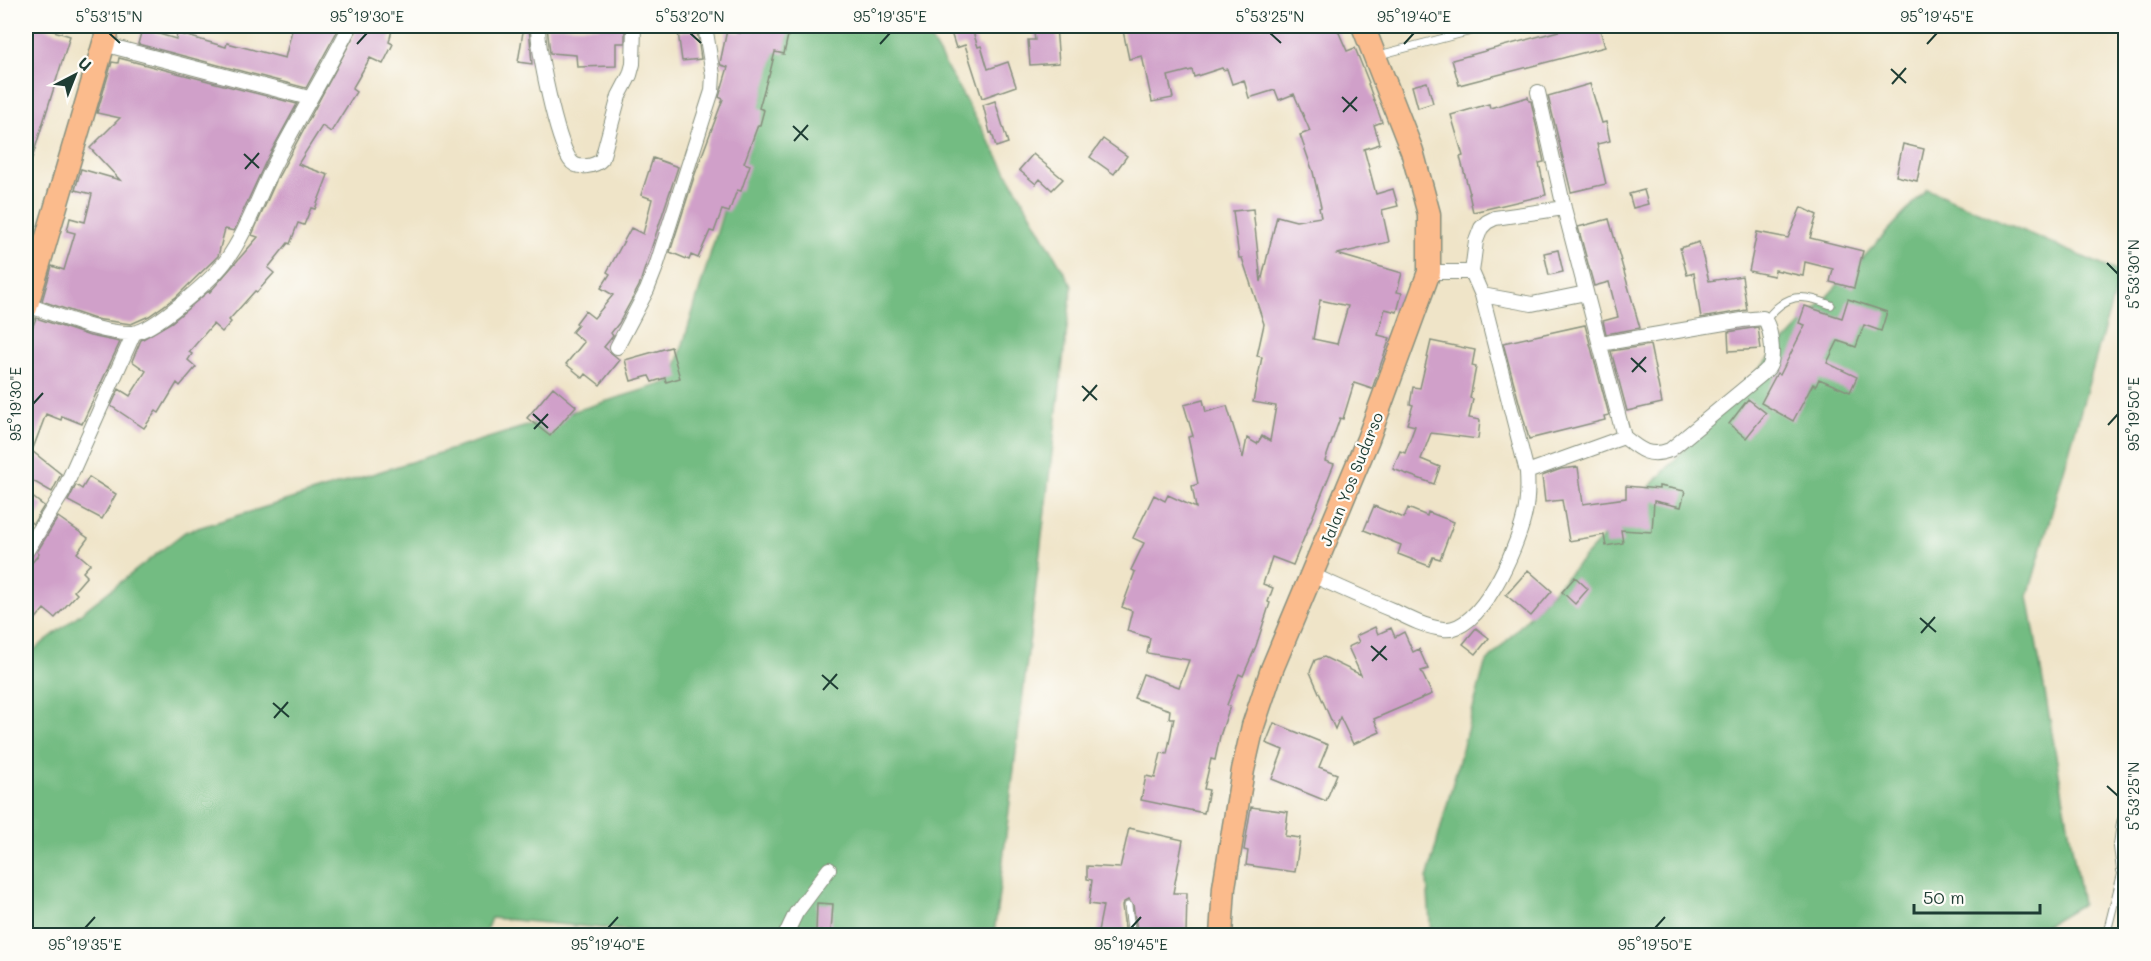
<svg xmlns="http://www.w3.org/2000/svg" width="2151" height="961" font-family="Mali,sans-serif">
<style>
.forest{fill:#73bc82;stroke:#497c5b;stroke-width:1.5}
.building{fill:#d0a0c9;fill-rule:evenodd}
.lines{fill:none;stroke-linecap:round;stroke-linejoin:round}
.service-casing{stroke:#87907e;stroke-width:9}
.minor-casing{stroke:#87907e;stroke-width:16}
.tertiary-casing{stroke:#87907e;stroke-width:20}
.trunk-casing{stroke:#87907e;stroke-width:25}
.service{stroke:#fff;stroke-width:7}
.minor{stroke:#fff;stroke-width:14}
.tertiary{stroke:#fff;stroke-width:18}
.trunk{stroke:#fbbb8c;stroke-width:22}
.ticks{fill:none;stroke:#1f3d34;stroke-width:2}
.labels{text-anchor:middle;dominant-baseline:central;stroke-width:4.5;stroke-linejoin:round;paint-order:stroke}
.street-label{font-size:16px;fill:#1f3d34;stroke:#fdfcf7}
.neatline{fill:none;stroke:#1f3d34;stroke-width:2}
.ticks-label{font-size:15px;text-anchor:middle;fill:#1f3d34}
</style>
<rect width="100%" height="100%" fill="#fdfcf7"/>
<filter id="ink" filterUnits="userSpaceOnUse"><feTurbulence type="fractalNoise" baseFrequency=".0167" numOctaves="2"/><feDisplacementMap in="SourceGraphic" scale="12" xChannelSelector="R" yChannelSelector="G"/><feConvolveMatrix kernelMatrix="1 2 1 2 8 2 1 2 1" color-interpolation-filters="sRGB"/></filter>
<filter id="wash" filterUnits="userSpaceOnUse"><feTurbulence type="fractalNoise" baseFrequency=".008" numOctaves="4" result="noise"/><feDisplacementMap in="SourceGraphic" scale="24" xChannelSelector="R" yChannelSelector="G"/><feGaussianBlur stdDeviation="1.35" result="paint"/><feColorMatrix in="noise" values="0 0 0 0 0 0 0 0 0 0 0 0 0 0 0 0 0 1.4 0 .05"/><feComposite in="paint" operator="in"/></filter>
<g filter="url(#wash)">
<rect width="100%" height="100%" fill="#efe4c8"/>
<path class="forest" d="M779,26H923L1072,286L994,935L687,936L491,918L484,936H26V656L185,532L672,381Z
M1927,189L2120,273L2028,596L2082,904L2028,936H1431L1427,879L1485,664Z"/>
<g id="blocks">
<path class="building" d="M26,26H38L70,36L29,168L26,167Z
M293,26H340L306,88L138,44L142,29L176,39L177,33L226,47L227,43L285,58Z
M359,26H393L389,42L393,44L383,64L370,58L352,89L356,92L331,132L322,126L298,164L328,175L315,209L311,208L304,225L298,223L290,244L288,243L268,268L274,273L257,292L255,291L229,320L231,322L222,332L213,324L189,352L192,354L188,360L196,367L180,386L177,383L159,413L156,411L144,428L111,406L119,389L130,396L146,371L132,361L141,340L172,322L210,290L209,293L258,237L252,235L276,181Z
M524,26H529L532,64L518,62Z
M547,26L599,27V26H625V43H616V66L577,67L576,55L550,53Z
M741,26H790L784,54L775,52L769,76H768L759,108L764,110L760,125H758L744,163L750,165L741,191L737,190L729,212L722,210L714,232L710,231L698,258L691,255L689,260L670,252L695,174L723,99L719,97L728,67L721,65L720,63L727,30L740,33Z
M949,26H971L978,47L981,46L988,69L1008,62L1016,86L982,98L965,45L956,48Z
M1033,26H1056L1059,63L1030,65L1028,40H1035Z
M1122,26H1336L1347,51L1355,48L1369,83L1368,84L1382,122L1374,125L1380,144L1364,149L1376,194L1393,189L1398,206L1382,210L1389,242L1337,254L1402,273L1397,292L1402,293L1397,312L1385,309L1378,335L1390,338L1372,389L1354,383L1343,419L1340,418L1325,461L1334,464L1293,565L1272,557L1263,584L1273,588L1268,602L1270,603L1256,646L1243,676L1239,674L1227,705L1230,706L1220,736L1215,760L1211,759L1204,789L1209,790L1204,813L1141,800L1146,776L1155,778L1161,753L1167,754L1174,718H1169L1170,710L1134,698L1143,674L1179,687L1189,660L1147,653L1150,638L1127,631L1132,611L1122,607L1135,572L1131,570L1144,543L1133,538L1154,495L1165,501L1168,495L1196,508L1192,486L1198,484L1188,437L1193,436L1184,405L1203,400L1206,412L1227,406L1243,458L1247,438L1257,444L1262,436L1270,441L1276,406L1253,402L1262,357L1257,356L1264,324L1242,258H1239L1233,211L1253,209L1261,282L1277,216L1296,221L1321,217L1319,208L1321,207L1313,172L1300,135L1310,131L1294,94L1279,100L1275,90L1249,98L1244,80L1232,84L1227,69L1223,70L1222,68L1194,77L1192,70L1168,76L1173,98L1152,102L1142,56L1129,59ZM1320,300L1348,306L1337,344L1313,339Z
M1577,26H1599L1605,47L1459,85L1452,60Z
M697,30L701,59L682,61L678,32Z
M119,58L297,104L266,161L234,231L225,229L218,256L176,297L149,316L131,324L95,319L42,301L52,266L64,270L75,233L67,231L70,218L85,222L92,194L75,190L81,169L120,180L90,148L120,118L97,113L112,62L118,63Z
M1427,82L1433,103L1418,108L1412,86Z
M1590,84L1602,123L1606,122L1610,141L1597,144L1606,184L1571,192L1548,96Z
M1528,97L1529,101H1531L1544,162L1539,163L1546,195L1473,212L1469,194H1470L1460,157L1463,156L1451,115L1489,104L1490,108Z
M995,101L1008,143L996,147L992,132L990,133L983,105Z
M1103,139L1127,156L1114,174L1090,157Z
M1903,144L1924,149L1917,181L1896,176Z
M1033,154L1063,179L1052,190L1040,179L1036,184L1019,170Z
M653,158L678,167L639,286L619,323L611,333L613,336L604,347L620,360L600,385L586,374L583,378L566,364L584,342L572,332L578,325L576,323L585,311L594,318L613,295L601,288L610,274L607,272L631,228L643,234L652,199L641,195Z
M1644,190L1648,204L1633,208L1629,194Z
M1801,207L1817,215L1810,238L1863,251L1854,288L1830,282L1833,269L1805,262L1803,276L1775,270L1774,276L1749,271L1757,232L1788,238Z
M1609,219L1640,328L1606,334L1603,321L1618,317L1609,282L1594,286L1578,227Z
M1699,242L1709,281L1742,276L1747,310L1701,318L1694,273L1687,275L1680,248Z
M1558,250L1563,272L1549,275L1544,253Z
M1848,299L1887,312L1881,331L1864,325L1856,347L1838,341L1827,363L1857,377L1850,392L1819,379L1816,386L1813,384L1793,421L1761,403L1777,373L1780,375L1805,325L1799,323L1805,306L1842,318Z
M36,318L90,336L120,342L82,424L62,416L61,420L46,414L32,451L61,474L52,492L26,477V344Z
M1585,325L1609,415L1604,416L1605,420L1529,439L1503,343Z
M1758,327L1761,349L1729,351L1728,332Z
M1431,341L1475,350L1472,366L1476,367L1470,398L1473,399L1469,418L1480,420L1478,439L1431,433L1421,459L1440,467L1434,484L1393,469L1400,451L1405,453L1415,426L1407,424L1413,405L1410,404L1413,387L1420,388Z
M1650,345L1662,403L1627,411L1611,351Z
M671,347L680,378L666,382L665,378L652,382L649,376L631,381L625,360Z
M553,387L576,406L550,436L527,418Z
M1748,399L1766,413L1746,438L1729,424Z
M1578,467L1583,504L1626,498V486L1659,489V486L1685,491L1681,507L1654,501L1652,532L1621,530L1623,543L1606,546L1604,535L1569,541L1562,500L1545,502L1542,476L1561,469Z
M89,477L116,494L102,519L68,501L76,485L82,489Z
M26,492L44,506L33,524L26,518Z
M1374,506L1404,518L1408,508L1427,516L1428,512L1454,522L1440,559L1433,557L1429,566L1398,554L1401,545L1364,530Z
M58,517L88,538L77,553L90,564L83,572L87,576L74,591L77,594L55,618L44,609L26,630V570L39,554L37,552Z
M1528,570L1552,591L1531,616L1506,595Z
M1575,577L1588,589L1575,604L1562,592Z
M1375,627L1378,634L1391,628L1395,637L1404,632L1413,652L1419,649L1428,669L1421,671L1432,694L1374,719L1380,732L1353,744L1340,717L1335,729L1310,672L1315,660L1324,657L1361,675L1348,647L1359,642L1356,636Z
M1476,628L1489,638L1476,654L1463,644Z
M1274,723L1328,745L1319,767L1337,774L1326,801L1272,779L1283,750L1266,743Z
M1251,807L1288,812L1285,836L1300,838L1295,872L1246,865L1248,851L1244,850Z
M1129,828L1183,840L1173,893H1187L1186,936H1138L1133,905L1128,900L1124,902L1122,906L1126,936H1097L1103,906L1089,904L1092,880L1087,879V866L1120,868Z
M817,903L833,904L831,932L816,931Z"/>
</g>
</g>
<g filter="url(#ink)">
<use href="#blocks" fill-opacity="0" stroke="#87907e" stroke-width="1.5"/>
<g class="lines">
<defs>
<path id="service" d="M1379,55L1490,26
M1766,320C1786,293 1802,293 1831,305
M1128,906L1132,936
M2106,936L2123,868"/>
<path id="minor" d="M538,26C538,52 556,138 570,160C576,170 595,167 602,159L619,96L630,75L633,64L634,26
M103,44L309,98
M1538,92L1564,208L1624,437C1640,450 1649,458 1670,450L1762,374C1763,373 1769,368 1769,367C1775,357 1771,325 1763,318L1742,320L1600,344
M1429,272H1472
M1482,295L1532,304L1586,293
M27,305C58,315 100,334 132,333C153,332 212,279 225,262C246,234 258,197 274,165C298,118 326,73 350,26
M617,347L647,290L656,267L712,91L713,75L705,26
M1527,472L1624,437
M26,552L63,492L134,333
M1312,575C1339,587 1365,599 1392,610C1408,618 1425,627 1443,629C1481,634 1517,547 1524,517C1528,502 1528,488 1527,472L1482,295L1472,272L1476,241L1481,228L1487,222L1495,218L1564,208
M785,936L796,913L829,869"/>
<path id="tertiary" d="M2126,823L2123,846L2126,870"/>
<path id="trunk" d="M26,308L109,26
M1221,936L1224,887L1243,770L1253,726L1272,669L1368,439L1429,272V214L1412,151L1363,26"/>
</defs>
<use href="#service" class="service-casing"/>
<use href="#minor" class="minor-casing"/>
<use href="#tertiary" class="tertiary-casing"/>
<use href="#trunk" class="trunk-casing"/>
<use href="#service" class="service"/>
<use href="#minor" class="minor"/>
<use href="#tertiary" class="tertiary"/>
<use href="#trunk" class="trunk"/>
</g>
</g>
<path class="ticks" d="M109,33L120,43M690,33L701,43M1270,33L1281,43M357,44L367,33M880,44L890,33M1404,44L1414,33M1927,44L1937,33M1891,69L1906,83M1892,84L1906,68M1342,97L1357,111M1343,112L1357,97M793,126L808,140M794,141L808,125M244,154L259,168M245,169L259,153M2107,263L2118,274M1631,358L1646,372M1632,372L1646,357M1082,386L1097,400M1083,401L1097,385M33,404L43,393M533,414L548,428M2108,425L2118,414M534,429L548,414M1920,618L1936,632M1921,633L1935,617M1371,646L1387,660M1372,661L1386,646M822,675L838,689M823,690L837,674M273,703L289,717M274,718L288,702M2107,786L2118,796M85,928L95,917M608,928L618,917M1131,928L1141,917M1655,928L1665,917"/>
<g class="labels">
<g class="street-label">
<text transform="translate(1351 479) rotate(-68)">Jalan Yos Sudarso</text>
</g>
</g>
<rect width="2151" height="961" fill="none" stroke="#fdfcf7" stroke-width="66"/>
<g transform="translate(75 75) rotate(42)" stroke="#fdfcf7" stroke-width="4.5" paint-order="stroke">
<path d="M0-4.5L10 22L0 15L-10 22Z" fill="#1f3d34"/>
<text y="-9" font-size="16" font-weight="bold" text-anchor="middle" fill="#1f3d34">U</text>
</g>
<path d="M1914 904v9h126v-9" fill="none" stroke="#1f3d34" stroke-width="3"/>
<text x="1923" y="904" font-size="18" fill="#1f3d34" stroke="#fdfcf7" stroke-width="4.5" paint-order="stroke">50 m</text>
<rect x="33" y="33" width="2085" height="895" class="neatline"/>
<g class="ticks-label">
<text x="109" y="22">5°53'15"N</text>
<text x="367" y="22">95°19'30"E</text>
<text x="690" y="22">5°53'20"N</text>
<text x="890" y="22">95°19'35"E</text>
<text x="1270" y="22">5°53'25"N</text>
<text x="1414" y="22">95°19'40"E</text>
<text x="1937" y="22">95°19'45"E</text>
<text transform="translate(2134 274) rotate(-90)" y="5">5°53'30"N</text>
<text transform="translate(16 404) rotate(-90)" y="5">95°19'30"E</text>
<text transform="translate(2134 414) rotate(-90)" y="5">95°19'50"E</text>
<text transform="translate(2134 796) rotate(-90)" y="5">5°53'25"N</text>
<text x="85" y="950">95°19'35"E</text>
<text x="608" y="950">95°19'40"E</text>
<text x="1131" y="950">95°19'45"E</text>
<text x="1655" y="950">95°19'50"E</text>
</g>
</svg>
